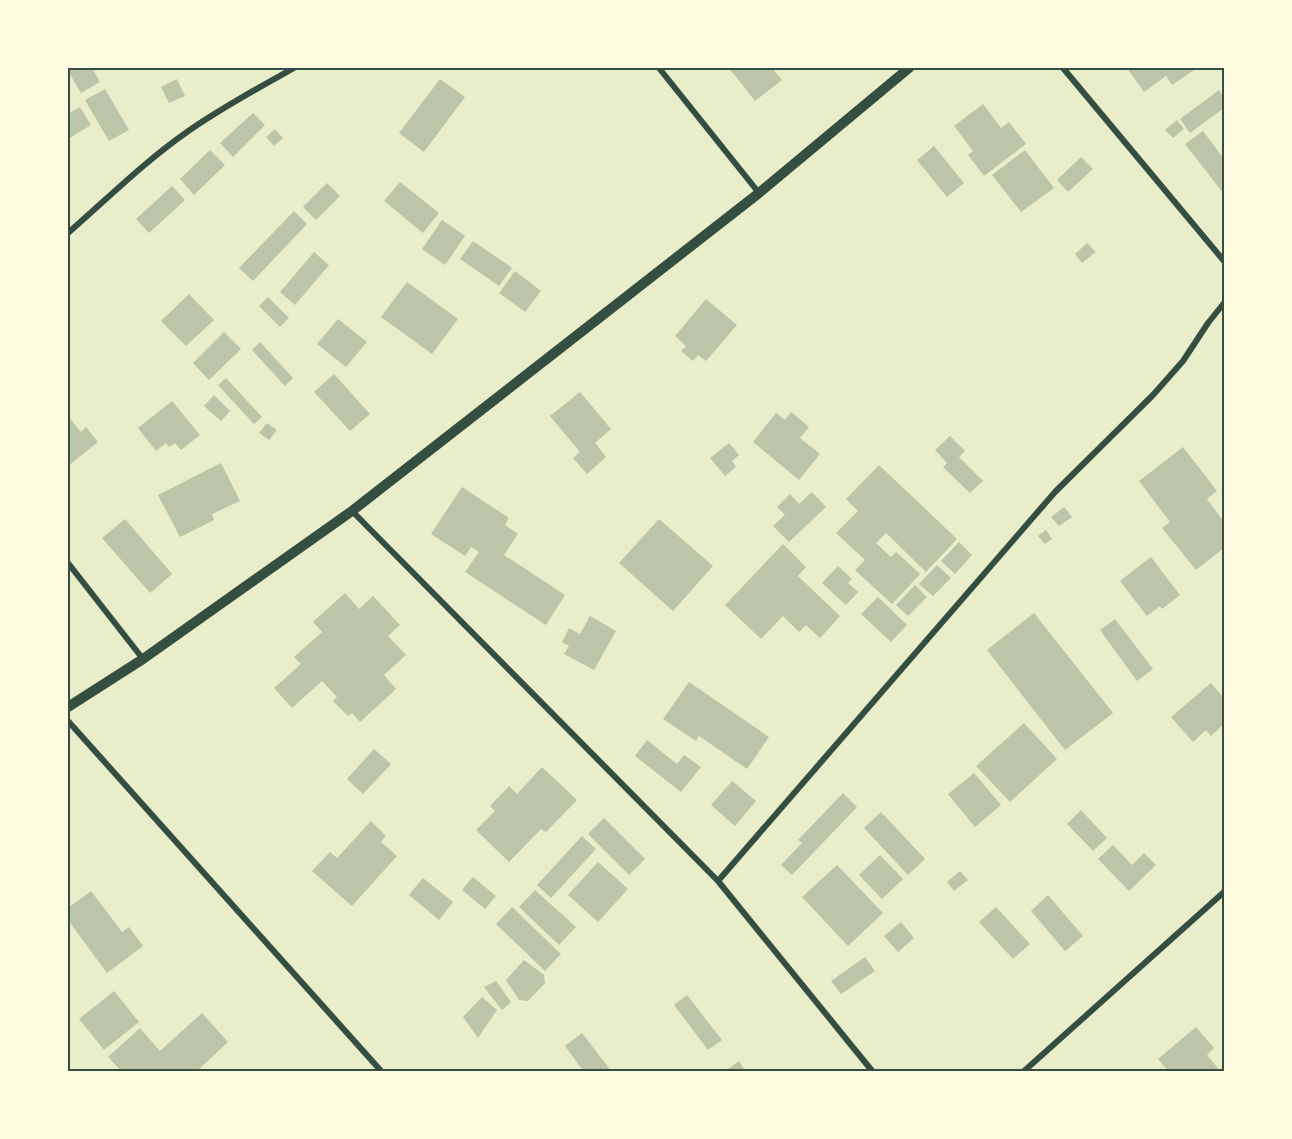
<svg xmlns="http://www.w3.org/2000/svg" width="1292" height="1139" font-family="Jost,sans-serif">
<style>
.building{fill:#bcc5a7}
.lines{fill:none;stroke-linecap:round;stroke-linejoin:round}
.minor{stroke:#344e41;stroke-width:6}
.tertiary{stroke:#344e41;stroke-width:10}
.neatline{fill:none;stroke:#344e41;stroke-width:2}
</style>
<rect width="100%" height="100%" fill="#e9edc9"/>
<path class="building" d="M68,68H92L100,82L81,93L68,71Z
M729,68H772L782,80L755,101Z
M1127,68H1197L1172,85L1166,76L1144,92Z
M177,79L185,96L169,103L161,87Z
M440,79L465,97L424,152L399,133Z
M105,89L129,130L109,141L85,100Z
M1219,90L1224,98V108L1190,133L1180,119Z
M983,104L1001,128L1009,122L1026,144L984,176L968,155L973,151L954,126Z
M80,107L91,125L68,139V114Z
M253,113L265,125L233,157L220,143Z
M1177,120L1184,129L1173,138L1165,130Z
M275,129L283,138L274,146L266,137Z
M1203,131L1224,159V192L1223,193L1185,144Z
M934,146L964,183L947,197L917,160Z
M210,150L225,165L194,195L180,179Z
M1025,150L1054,188L1021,212L992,175Z
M1081,157L1093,169L1068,192L1057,180Z
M400,182L439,213L423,233L384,201Z
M327,183L340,196L316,220L303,207Z
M172,186L185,200L149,233L136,219Z
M294,211L307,224L253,281L239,268Z
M442,220L465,236L445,265L422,249Z
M473,241L512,268L499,286L460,259Z
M1087,243L1096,252L1082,263L1075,254Z
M314,252L329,265L295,305L280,292Z
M515,271L541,291L525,312L499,293Z
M407,282L458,319L432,354L381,317Z
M189,294L214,320L186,346L161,321Z
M268,297L289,318L280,327L259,306Z
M706,299L737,325L706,361L698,355L693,361L681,351L686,346L675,336Z
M338,319L367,342L346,367L317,344Z
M224,332L241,349L209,380L193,363Z
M260,342L293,378L285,386L252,350Z
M334,374L370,414L350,431L314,392Z
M226,378L262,417L254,424L218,385Z
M580,392L611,429L595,443L606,457L587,474L573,458L580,452L550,416Z
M214,395L230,411L221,421L204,406Z
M172,401L200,435L181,450L175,443L169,447L166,443L156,451L138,428Z
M791,412L809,427L800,438L820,454L799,480L753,442L776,413L785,420Z
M68,416L81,432L86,427L98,442L68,466Z
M267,423L277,430L269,440L259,433Z
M950,436L965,451L959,457L983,481L970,493L943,467L947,463L935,450Z
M729,443L739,455L732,461L736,467L725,476L710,458Z
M1183,447L1217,491L1207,499L1224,522V548L1196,570L1162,528L1170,522L1139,481Z
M221,463L240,501L212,514L214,520L180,537L158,495Z
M879,465L957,539L926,572L886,533L876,543L891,557L896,552L920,574L892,604L855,570L865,560L836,533L858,511L846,499Z
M462,487L509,518L505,525L518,534L504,555L565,595L546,625L465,572L479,552L471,547L465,556L431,534Z
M812,492L826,507L789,542L773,526L785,515L777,507L790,494L799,504Z
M1064,507L1072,517L1059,526L1051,517Z
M125,519L172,574L150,593L102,538Z
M659,519L713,566L673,611L619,563Z
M1046,530L1052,539L1045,544L1038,536Z
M959,542L972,555L955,574L941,561Z
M783,544L806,567L798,576L840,616L820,638L806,625L799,632L783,616L761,639L725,605Z
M1151,557L1180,595L1162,609L1160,606L1147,616L1120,581Z
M937,565L951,578L933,596L919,584Z
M838,566L852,579L848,583L858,592L846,605L822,583Z
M915,585L927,597L908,616L896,605Z
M345,593L359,609L373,596L400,625L388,636L406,655L384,675L396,689L360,722L352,713L348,716L333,701L337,697L322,681L292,708L274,688L301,664L294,657L322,632L313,622Z
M878,597L907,625L891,642L861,614Z
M1034,613L1113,713L1065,750L987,650Z
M590,616L616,631L594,670L564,654L569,646L562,642L569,628L580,634Z
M1115,619L1153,669L1137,681L1100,630Z
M689,682L769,737L747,769L699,736L696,741L663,719Z
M1211,683L1224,698V724L1211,736L1206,730L1193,742L1171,717Z
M1024,723L1057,759L1010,802L976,766Z
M647,740L677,764L684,755L701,767L681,792L635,756Z
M374,749L391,764L363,794L347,779Z
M542,767L577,800L546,832L541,829L509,862L476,830L495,811L490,806L509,786L517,794Z
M974,773L1001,805L975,827L948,794Z
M732,781L756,801L735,826L711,805Z
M843,793L857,807L792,875L781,865L802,843L798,840Z
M1081,810L1107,838L1093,851L1067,824Z
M881,812L925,859L908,875L864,828Z
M604,818L645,859L629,875L588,834Z
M371,821L386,836L381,842L397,856L352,906L312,871L330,852L337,858Z
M582,836L596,849L551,898L537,885Z
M1113,845L1132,865L1144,853L1156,865L1129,891L1098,859Z
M880,855L903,879L882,899L859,875Z
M598,862L628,889L598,922L568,895Z
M837,865L883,913L848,946L802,897Z
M960,871L968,880L954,891L947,882Z
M473,877L496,896L485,909L462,890Z
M423,878L453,902L439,920L409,895Z
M535,890L576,927L559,945L519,907Z
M91,891L122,932L129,927L143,946L107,973L68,920V908Z
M1048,895L1083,936L1065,951L1031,911Z
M512,907L561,954L545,971L496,924Z
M996,907L1030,944L1013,959L979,922Z
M901,922L914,938L898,952L884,936Z
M865,957L875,971L841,994L831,981Z
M524,960L544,975L545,983L528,1001L519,1000L506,980Z
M496,981L511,1002L502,1010L484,987Z
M114,991L139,1022L104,1050L79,1019Z
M687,995L722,1040L708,1050L674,1005Z
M482,997L497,1010L478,1038L463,1017Z
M202,1013L228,1042L196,1072H122L108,1057L140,1028L160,1051Z
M1196,1027L1214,1048L1207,1055L1218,1068L1213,1072H1184L1182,1069L1179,1072H1169L1158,1059Z
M582,1033L612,1072H584L565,1046Z
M739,1061L746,1072H724Z"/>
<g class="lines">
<path class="minor" d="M659,68L759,193
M1063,68L1224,261
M68,233C107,199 144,162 187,132C221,108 258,88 294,68
M352,511L718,881L873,1072
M68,563L143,659
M68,721L382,1072
M718,881L1055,492L1153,395L1183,361L1208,323L1224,303
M1023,1072L1224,892"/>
<path class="tertiary" d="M68,707L143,659L352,511L759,193L909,68"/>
</g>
<rect width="1292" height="1139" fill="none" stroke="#fefae0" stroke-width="138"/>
<rect x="69" y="69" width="1154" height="1001" class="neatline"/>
</svg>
